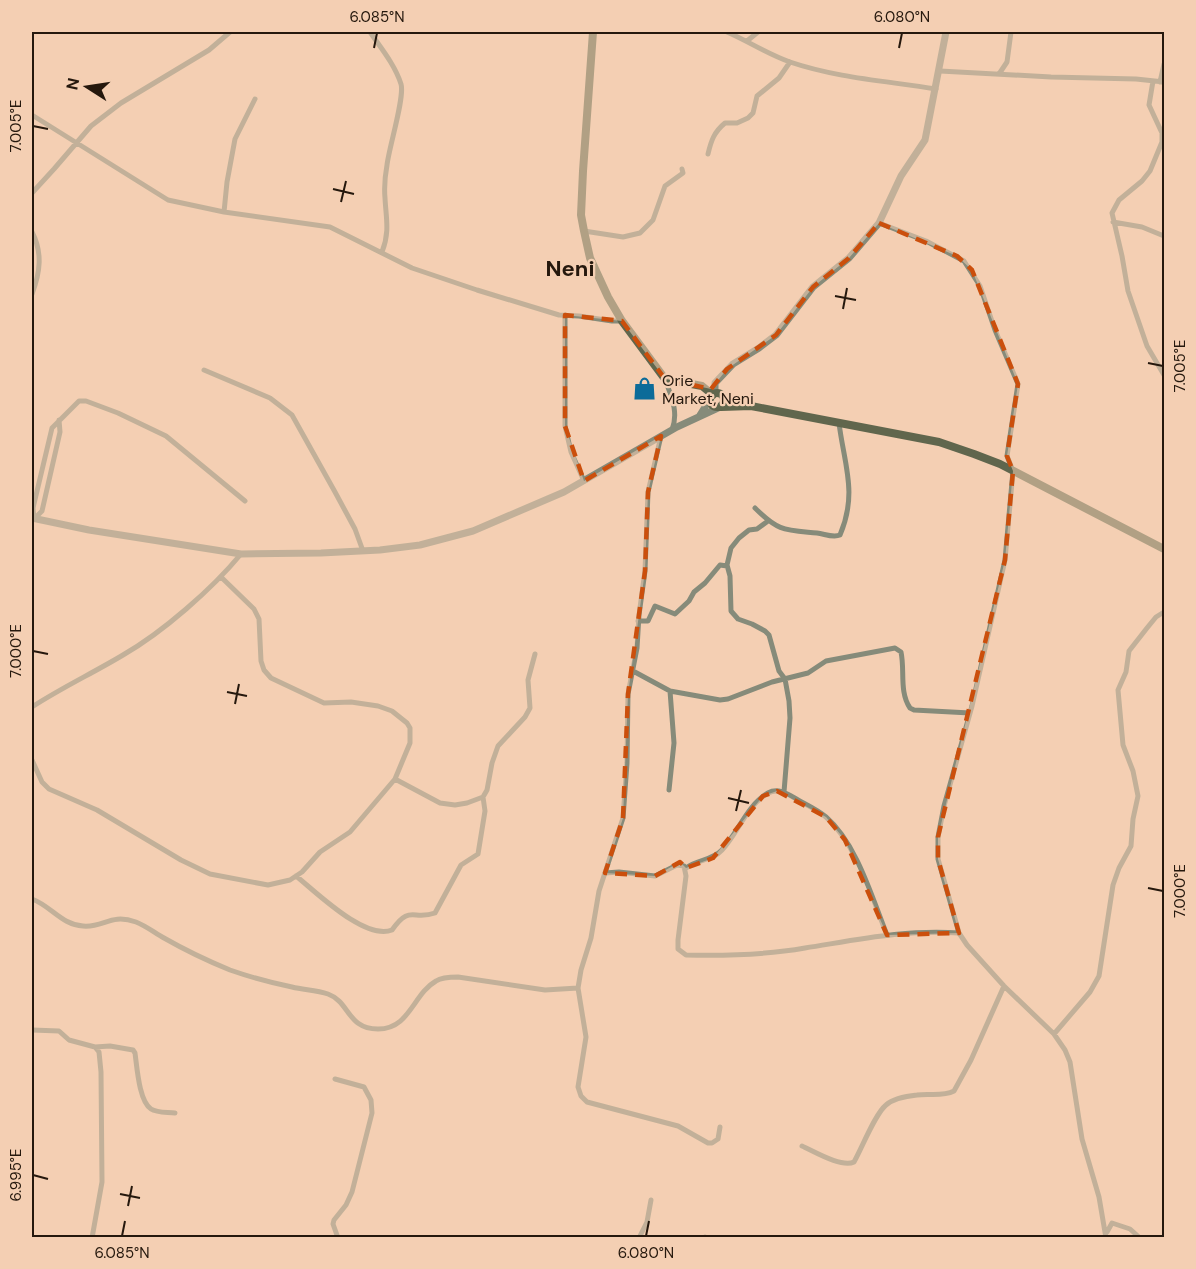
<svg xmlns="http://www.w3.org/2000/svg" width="1196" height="1269" font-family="'DM Sans',sans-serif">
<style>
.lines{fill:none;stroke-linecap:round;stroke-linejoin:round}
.minor{stroke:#868b7a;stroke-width:5}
.tertiary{stroke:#868b7a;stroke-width:7}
.secondary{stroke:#60664d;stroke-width:8}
.marked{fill:none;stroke:#cb4f0c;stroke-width:4.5;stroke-dasharray:12 8;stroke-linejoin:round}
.ticks{fill:none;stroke:#25180d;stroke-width:2}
.labels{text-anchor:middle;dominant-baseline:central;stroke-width:4.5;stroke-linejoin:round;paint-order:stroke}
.poi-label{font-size:16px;fill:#25180d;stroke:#f4cfb3;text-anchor:start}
.district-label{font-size:22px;font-weight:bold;fill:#25180d;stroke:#f4cfb3}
.neatline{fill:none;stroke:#25180d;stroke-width:2}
.ticks-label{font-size:15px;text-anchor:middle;fill:#25180d}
</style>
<rect width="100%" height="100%" fill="#f4cfb3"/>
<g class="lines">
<path class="minor" d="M370,32C381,48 395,65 401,84C405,97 389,147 387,165C385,176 384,187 385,198C386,218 390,232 382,252
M727,32C748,41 767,54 790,62C837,78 887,81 936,89
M747,41L758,32
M940,71L1051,77L1136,79L1164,82
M999,74L1007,62L1011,32
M1153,81L1149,105L1162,133V142L1150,171L1142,181L1119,200L1112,213L1122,256L1128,291L1147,346L1164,375
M1160,82L1164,64
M32,115L168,200L224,212L330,227L412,268L477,290L559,315L579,316L612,321H622
M708,154C711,141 714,132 725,123H737L748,118L753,113L757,96L779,78L790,62
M32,193L54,169L91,126L121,103L209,50L230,32
M224,212L227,182L235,139L255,99
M1113,222L1142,227L1164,236
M879,223L926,241L964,261L980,286L995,330L1018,384L1007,456L1013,471L1005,560L972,706L944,806L938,837V859L959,933L967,945L1004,986L1054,1034L1065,1050L1070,1062L1082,1139L1099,1197L1106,1238
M584,231L623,237L640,233L653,220L665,186L683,173L682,169
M32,232C43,253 40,273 32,294
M565,315V426L571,452L584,481
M204,370L270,398L292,415L335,492L355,529L363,551
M665,379C671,396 679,412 672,430
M661,436L648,492L645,571L639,615L637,648L628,694L627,763L623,818L599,891L591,938L581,970L578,988L586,1037L578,1087L581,1096L587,1102L678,1126L708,1143H712L718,1139L720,1127
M755,508C779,532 785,530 817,533C825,534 833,538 840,535C858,493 844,464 839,423
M34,519L33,508L52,428L79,401H86L118,413L166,436L245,501
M34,519L42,511L60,432L59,420
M768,521L757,529L749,530L739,538L731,548L727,565L730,576L731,611L738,619L752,624L765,631L769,635L779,671L785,679L789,701L790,718L784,792
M638,621H648L655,606L675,614L689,601L694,592L705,583L720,565L727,566
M633,671L670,691L720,700L728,699L772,682L808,673L826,661L895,648L901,652C905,670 899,692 910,708L914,710L970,713
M32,707C61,688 93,673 123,655C163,632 212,589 241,554
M32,760L42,782L49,789L97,810L181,860L210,874L268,885L290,880L302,872L320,852L350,832L395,779L410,743V728L407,723L392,711L378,706L351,702L324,703L271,678L264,670L261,661L259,619L254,609L221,577
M395,779L440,803L455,805L467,803L483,797L487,790L492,763L498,746L525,717L530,708L528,680L535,654
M669,790L674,743L670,691
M686,868C697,859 712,861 722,850C738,833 747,805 768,793C779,787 789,795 798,800C807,805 818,810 826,817C857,844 872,898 887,935
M605,873L619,872L655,876L677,865L684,866L686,876L678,940V949L686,955C726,956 765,955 805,948C856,940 907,929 959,933
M296,876C315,891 365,941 392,930C410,904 413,921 435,913L461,865L478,854L485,811L483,797
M32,899C51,906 62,925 83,926C104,928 110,913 136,922C146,926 155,933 164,938C185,950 208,961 230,970C250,977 272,983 292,987C304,990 316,990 328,994C350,1002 347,1029 378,1029C410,1029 413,994 436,981C442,977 451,977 458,977L545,990L578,988
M32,1030L59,1031L69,1040L95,1047L99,1052L101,1072L102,1182L92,1238
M1054,1034L1090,992L1099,976L1113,885L1119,868L1131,846L1133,819L1138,796L1133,771L1123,745L1118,690L1126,672L1129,651L1147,628L1156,617L1164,612
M95,1047L110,1046L133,1050L135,1053C137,1067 139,1101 151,1109C157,1113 167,1112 175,1113
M335,1079L364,1087L371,1100L372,1113L352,1192L346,1205L334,1220L333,1224L338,1238
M802,1146C815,1152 842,1168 854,1162C862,1148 875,1114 886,1105C894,1098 907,1096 917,1095C929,1093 942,1097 954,1091L971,1060L1004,986
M1107,1232L1112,1223L1130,1229L1140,1238
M705,1237V1238
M639,1238L647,1222L651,1200"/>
<path class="tertiary" d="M715,393V383L733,364L759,348L776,335L813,287L849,258L879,223L901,176L925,140L946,32
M700,415L710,399
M32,518L89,530L241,554L321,553L380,550L420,545L473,531L564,492L677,427L718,408"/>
<path class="secondary" d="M593,32L583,171L581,215L584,231L590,258L608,297L622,321L665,379L702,386L713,395
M710 400a7 7 0 1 1 14 0a7 7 0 1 1-14 0Z
M721,407L751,406L939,442L974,454L1000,464L1164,549"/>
</g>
<path d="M0 0H1196V1269H0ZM879,223L957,256L972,270L1018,384L1007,456L1013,471L1005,560L938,837V859L959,933L887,935L845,840L826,817L777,791L763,796L713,858L686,868L680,862L655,876L605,873L623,818L628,694L645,571L648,492L661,436L584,481L565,426V315L622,321L665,379L711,389L727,369L776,335L813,287L849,258Z" fill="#f4cfb3" fill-opacity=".55" fill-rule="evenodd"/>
<path class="marked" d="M879,223L957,256L972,270L1018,384L1007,456L1013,471L1005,560L938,837V859L959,933L887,935L845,840L826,817L777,791L763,796L713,858L686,868L680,862L655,876L605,873L623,818L628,694L645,571L648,492L661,436L584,481L565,426V315L622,321L665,379L711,389L727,369L776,335L813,287L849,258Z"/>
<path class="ticks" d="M374,48L377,33M899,48L902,33M33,126L48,129M333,189L354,194M341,202L346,181M835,296L856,300M843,309L847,288M1148,363L1163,366M33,651L48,654M227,692L247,696M235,704L239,684M728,798L749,803M736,811L741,790M1148,888L1163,891M33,1175L48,1179M120,1194L140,1198M128,1206L132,1186M122,1236L125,1221M646,1236L649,1221"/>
<defs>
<symbol id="shop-bare" viewBox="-9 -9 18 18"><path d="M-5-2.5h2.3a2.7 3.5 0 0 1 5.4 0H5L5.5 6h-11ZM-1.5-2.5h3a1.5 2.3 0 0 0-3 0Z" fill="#0c6b99" stroke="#f4cfb3" stroke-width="2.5" paint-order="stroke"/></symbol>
</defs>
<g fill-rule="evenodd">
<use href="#shop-bare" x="628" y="372" width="33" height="33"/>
</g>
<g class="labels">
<g class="poi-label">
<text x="662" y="380">Orie<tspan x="662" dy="18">Market, Neni</tspan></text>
</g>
<g class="district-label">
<text x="570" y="268">Neni</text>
</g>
</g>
<rect width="1196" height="1269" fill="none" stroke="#f4cfb3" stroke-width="66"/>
<g transform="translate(87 87) rotate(282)" stroke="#f4cfb3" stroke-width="4.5" paint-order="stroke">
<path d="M0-4.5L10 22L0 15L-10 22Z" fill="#25180d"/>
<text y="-9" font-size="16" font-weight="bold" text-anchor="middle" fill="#25180d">N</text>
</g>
<rect x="33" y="33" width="1130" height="1203" class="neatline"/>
<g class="ticks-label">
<text x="377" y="22">6.085°N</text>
<text x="902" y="22">6.080°N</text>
<text transform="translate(16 126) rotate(-90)" y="5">7.005°E</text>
<text transform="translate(1180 366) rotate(-90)" y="5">7.005°E</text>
<text transform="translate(16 651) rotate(-90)" y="5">7.000°E</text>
<text transform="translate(1180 891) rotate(-90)" y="5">7.000°E</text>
<text transform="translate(16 1175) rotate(-90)" y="5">6.995°E</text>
<text x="122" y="1258">6.085°N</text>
<text x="646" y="1258">6.080°N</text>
</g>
</svg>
